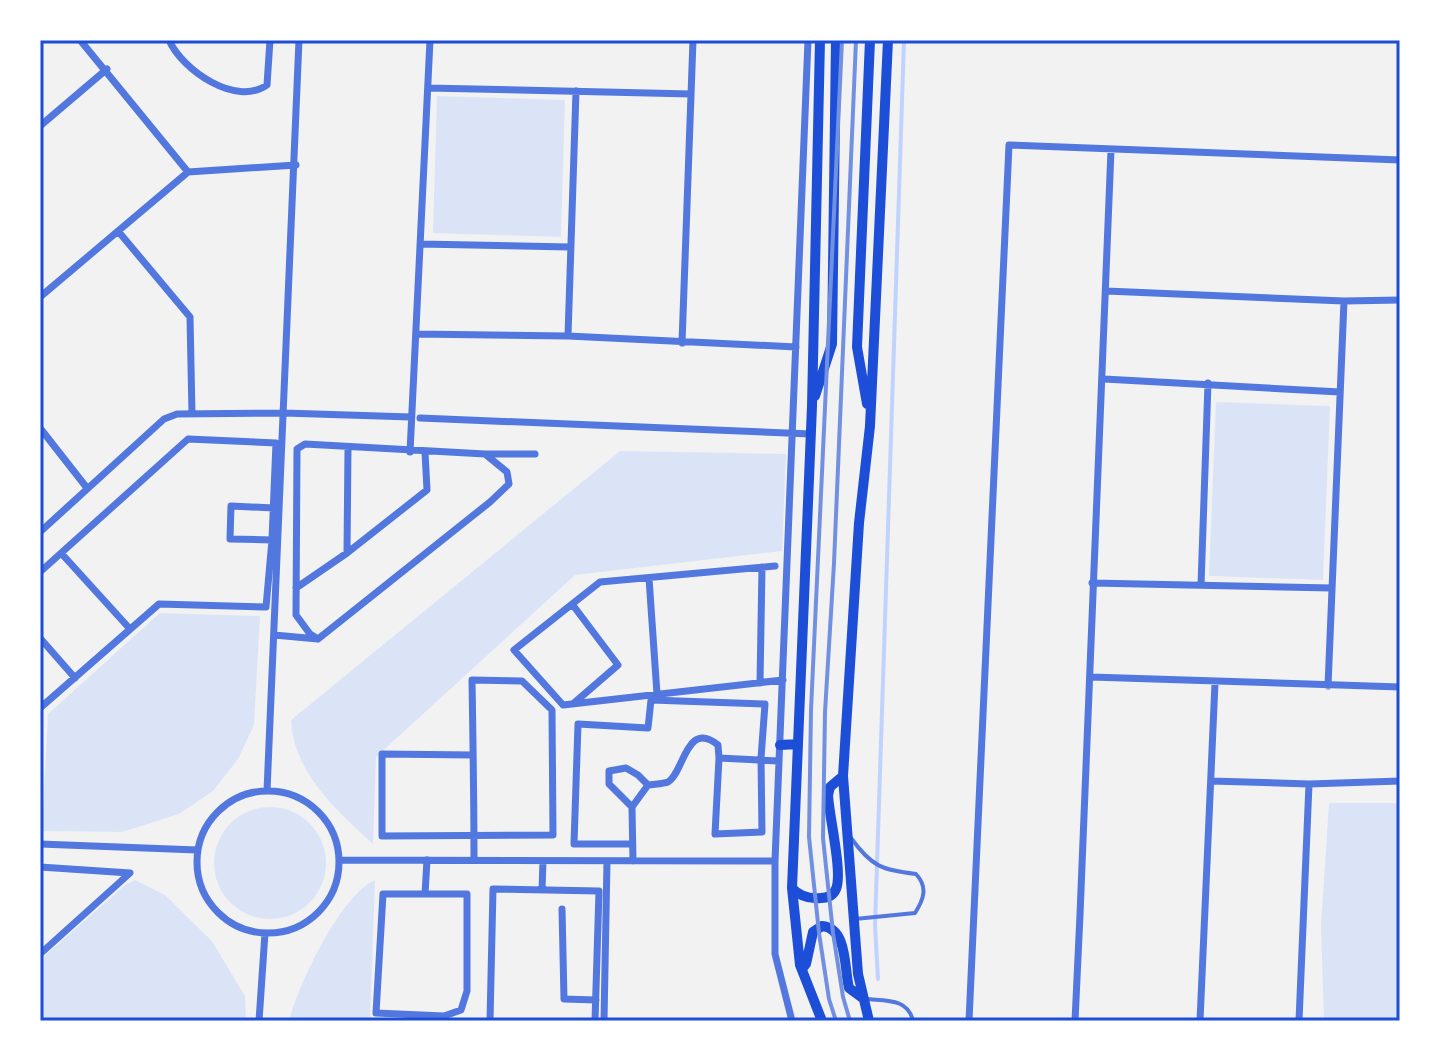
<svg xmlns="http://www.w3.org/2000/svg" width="1440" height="1061" font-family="Literata,serif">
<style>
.green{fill:#dbe4f7}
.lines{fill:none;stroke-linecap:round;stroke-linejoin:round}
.stream{stroke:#bfd3fe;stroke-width:4}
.service{stroke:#5277de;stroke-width:4}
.minor{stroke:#5277de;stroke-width:7}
.secondary{stroke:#1d4ed8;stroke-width:10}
.rail{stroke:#7290e2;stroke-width:4}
.neatline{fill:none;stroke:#1d4ed8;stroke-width:3}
</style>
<rect width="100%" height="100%" fill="#f2f2f2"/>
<path class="green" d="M437,96L565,100L561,237L433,233Z
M1216,402L1330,406L1323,580L1209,576Z
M620,451L786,454L782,551L575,575L376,757L373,844C337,811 293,772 291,720Z
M160,613L260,616L254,725L238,759L213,791L179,814L122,832L42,831L48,714Z
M1329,803H1400V1021H1324L1321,926Z
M214 863a56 56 0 1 1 112 0a56 56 0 1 1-112 0Z
M135,880L165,895L212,941L245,996L246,1021H40V960L125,885Z
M375,880L370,1021H289C299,983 340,896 375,880Z"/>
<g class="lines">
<path class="stream" d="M878,979L875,925L904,40"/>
<path class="service" d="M851,838C872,867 882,870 916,874C928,887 924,899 915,913L855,919
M866,999C886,1001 908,998 913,1021"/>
<path class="minor" d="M80,40L188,172L296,165
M169,40C182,70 236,107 267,85L270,40
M428,88L691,94
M40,126L107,69
M118,231L190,317L192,414
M420,244L570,247
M1106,291L1344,301L1400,300
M40,297L188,172
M416,334L568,336L796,347
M568,336L576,91
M682,343L693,40
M1104,379L1340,392
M420,418L811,434
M40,428L87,488
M410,452L430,40
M485,454H535
M40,532L164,419L177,414L284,413L411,417
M272,540L230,539L231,506L274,508
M61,553L130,629
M347,553L348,448
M775,566L600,582L514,650L563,705L783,680
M40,572L188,439L276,443L272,540L266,607L159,604L40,708
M649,578L657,694
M1092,583L1332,588
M1201,585L1208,383
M296,588L347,553L427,490L425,452
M572,604L618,665L574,703
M274,635L318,639L490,502L509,484L507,472L485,454L305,444L297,449L296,615L310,634L318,639
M40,638L75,678
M1091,677L1400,687
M760,683L762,567
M1328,686L1344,301
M473,755L382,754V836L553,835L552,710L522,681L472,680C473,740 474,800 474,860
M1211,781L1309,784L1400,781
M267,791L299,40
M197 862a71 71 0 1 1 142 0a71 71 0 1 1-142 0Z
M632,807L648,785C654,784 663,784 668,782C684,773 686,719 718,745L719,758L779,761
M40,844L197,850
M632,844H574L578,724L648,728L651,700L765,704L761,758L762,832L715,834L719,758
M339,860L775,861
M633,861L632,807L609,784V771L626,768L638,775L648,785
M40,867L130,873L40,954
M542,890L543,861
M383,894H467V991L461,1010L444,1016L376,1013Z
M425,894L427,860
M562,909L564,999L596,1000
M259,1021L265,933
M490,1021L493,889L599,891L595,1021
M604,1021L607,861
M792,1021L775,954V861L808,40
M969,1021L1009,145L1400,160
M1075,1021C1089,731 1100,441 1111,150
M1200,1021L1215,683
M1299,1021L1309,784"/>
<path class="secondary" d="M820,40L812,406L792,888L800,965L822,1021
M815,396L832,344L836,40
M867,404L857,347L870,40
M780,745L798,744
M792,888C800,897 810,899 821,898C828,898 833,896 836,889C843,873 829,816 828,795L830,787L843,776
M802,969L806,964L813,932L822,926C848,928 844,969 849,988L864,999
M869,1021L858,974L843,776L859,523L870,426L888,40"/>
<path class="rail" d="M836,1021L829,999L819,933L809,837L811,710L842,40
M850,1021L843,997L833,933L823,838L825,712L834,563L856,40"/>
</g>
<rect width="1440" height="1061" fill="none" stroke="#ffffff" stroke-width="84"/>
<rect x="42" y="42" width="1356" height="977" class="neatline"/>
</svg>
